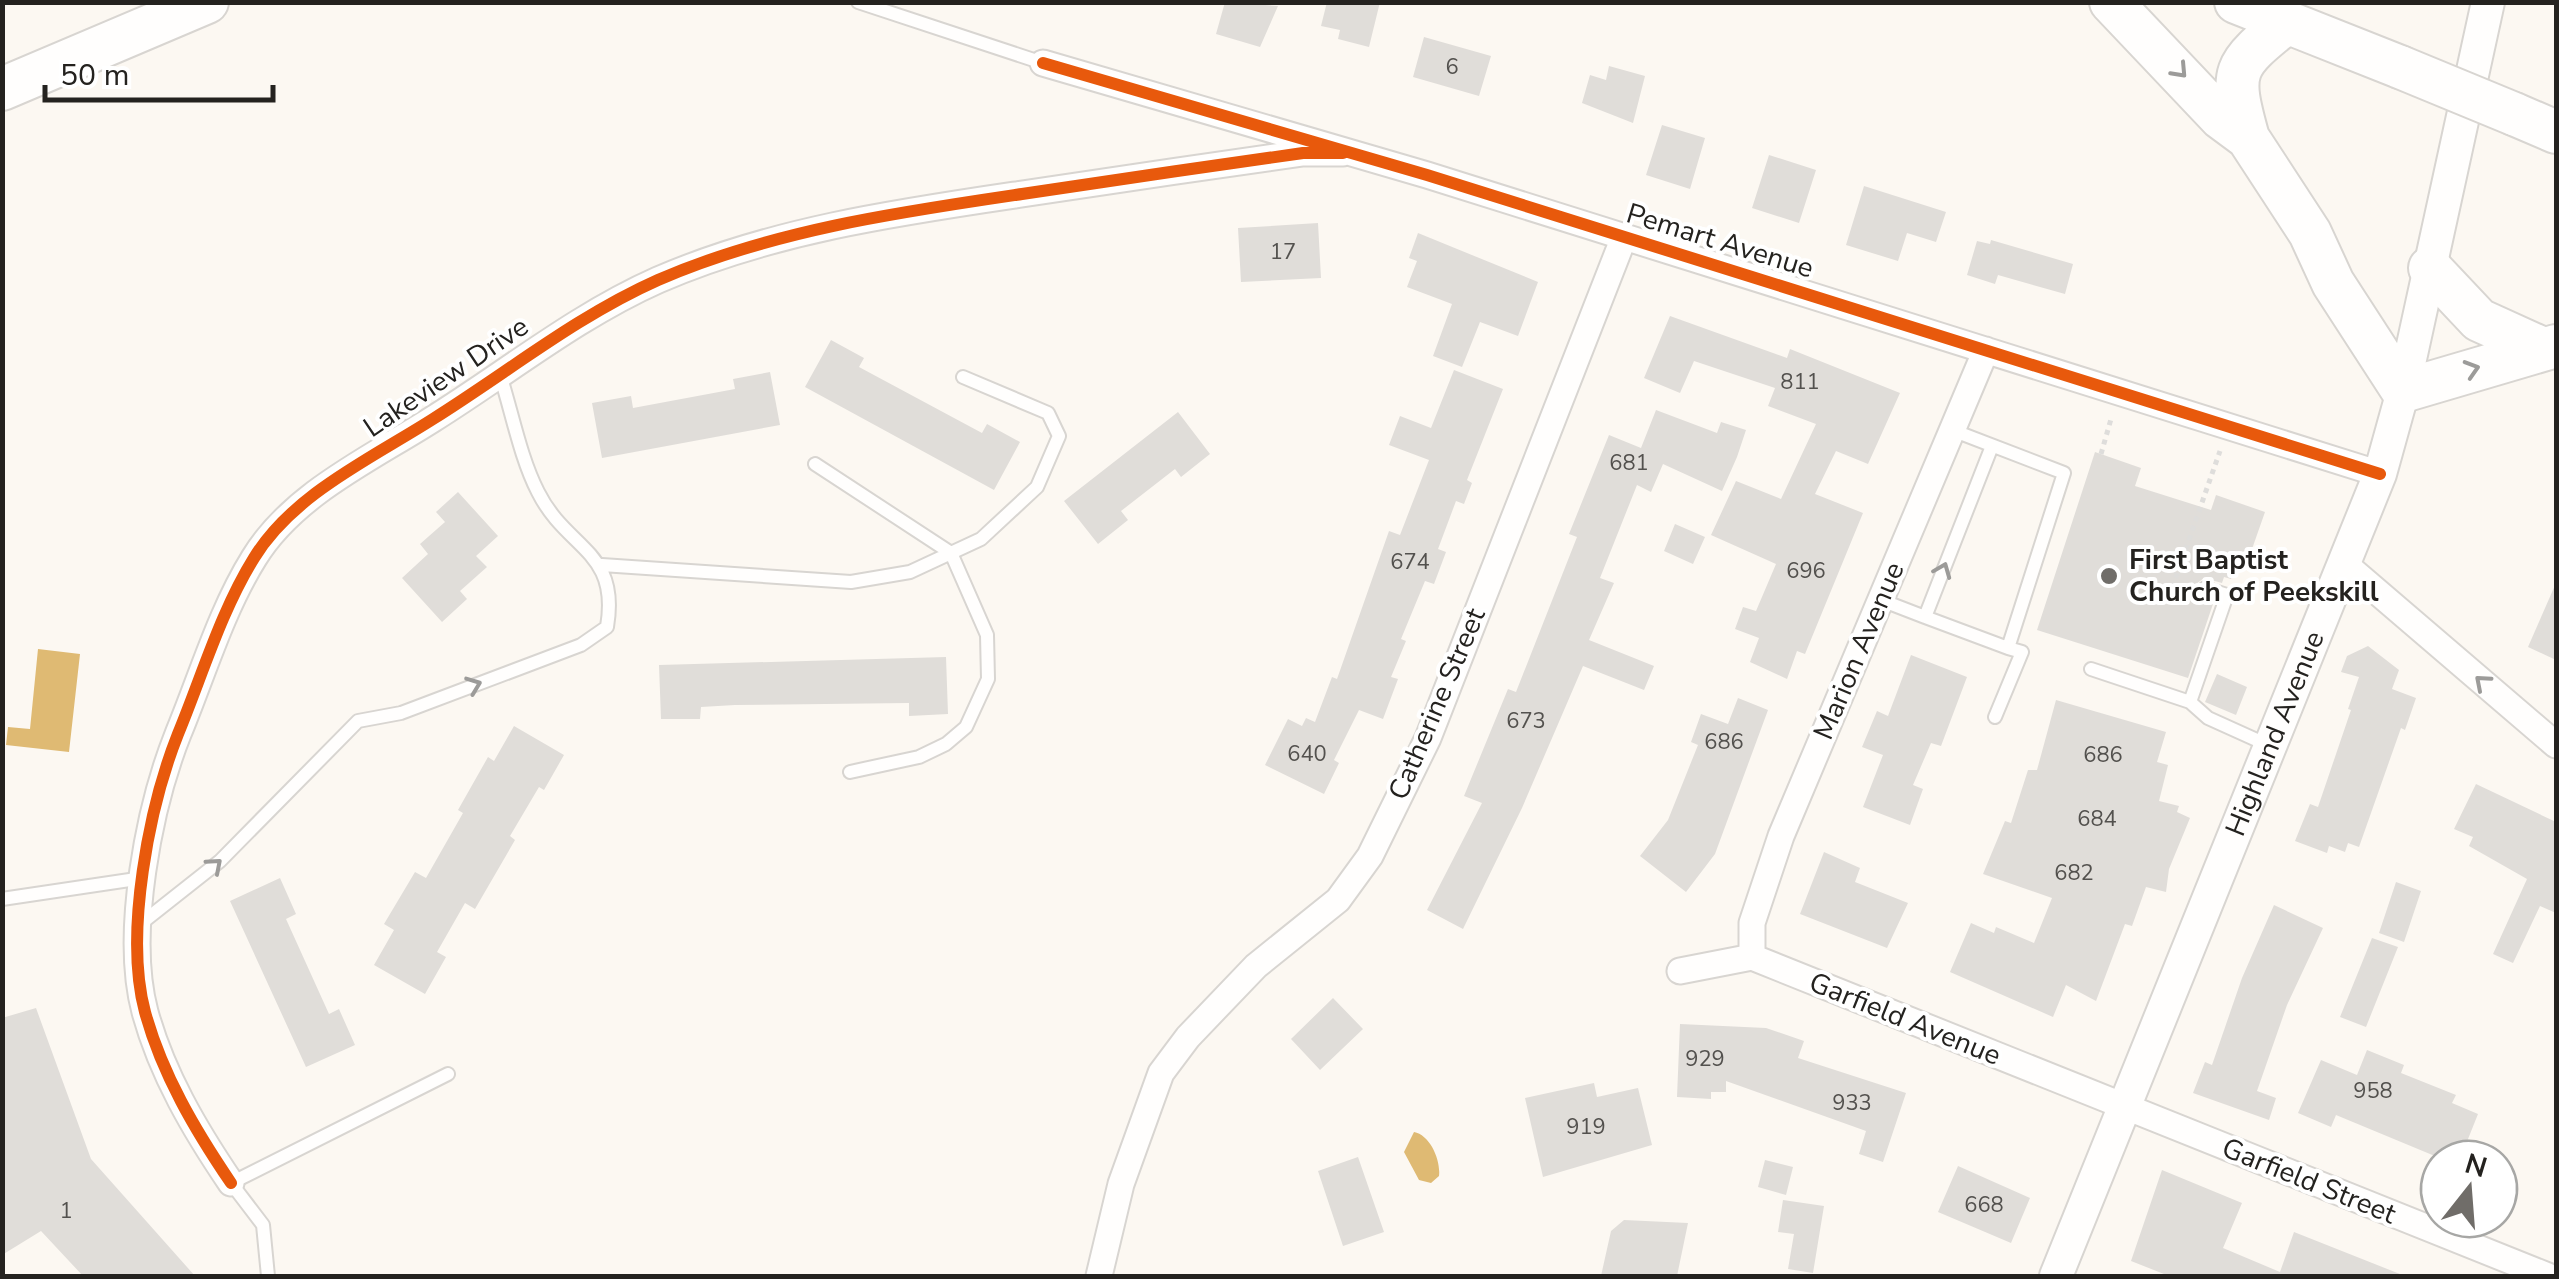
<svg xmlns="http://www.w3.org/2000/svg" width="2559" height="1279" font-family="'Nunito Sans',sans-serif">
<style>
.water{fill:#dfba73}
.building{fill:#e0ddd9}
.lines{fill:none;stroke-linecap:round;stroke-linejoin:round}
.service-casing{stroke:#d8d5d1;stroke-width:16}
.minor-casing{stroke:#d8d5d1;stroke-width:29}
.tertiary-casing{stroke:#d8d5d1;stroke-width:36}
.trunk-casing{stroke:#d8d5d1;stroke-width:46}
.path{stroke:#dedddb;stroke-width:5;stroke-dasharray:5 5;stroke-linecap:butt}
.service{stroke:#fffefd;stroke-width:12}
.minor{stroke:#fffefd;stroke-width:25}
.tertiary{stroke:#fffefd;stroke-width:32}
.trunk{stroke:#fffefd;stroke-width:42}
.trunk-bridge-casing{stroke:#d8d5d1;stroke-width:46;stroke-linecap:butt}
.trunk-bridge{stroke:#fffefd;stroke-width:42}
.cycleway-casing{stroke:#fff;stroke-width:19}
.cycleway{stroke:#e8590c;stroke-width:12}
.oneway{stroke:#9c9b99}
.poi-dot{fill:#706d69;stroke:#fff;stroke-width:4}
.labels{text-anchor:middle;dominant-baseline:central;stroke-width:8;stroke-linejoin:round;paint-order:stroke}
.number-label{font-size:22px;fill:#53514e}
.street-label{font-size:28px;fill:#24221f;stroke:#fff}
.poi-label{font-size:28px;font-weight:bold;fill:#24221f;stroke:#fff;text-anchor:start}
</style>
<rect width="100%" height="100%" fill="#fcf8f2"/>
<path class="water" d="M38,649L80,654L69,752L6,745L8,727L30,729Z
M1414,1132C1430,1135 1441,1160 1439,1176L1431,1183L1419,1180L1404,1152Z"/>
<path class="building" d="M1225,2L1278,6L1260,47L1216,34Z
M1327,2H1380L1369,47L1338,39L1340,30L1321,26Z
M1424,37L1491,56L1479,96L1413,77Z
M1609,66L1645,76L1633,123L1582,103L1590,75L1606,80Z
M1662,125L1705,138L1690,189L1646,175Z
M1769,155L1816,170L1799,223L1752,208Z
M1864,186L1946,212L1936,242L1907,233L1898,261L1846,245Z
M1318,223L1321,278L1241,282L1238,228Z
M1418,233L1538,282L1518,336L1480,322L1462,367L1433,356L1452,304L1407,287L1417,261L1409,258Z
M1991,240L2073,264L2065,294L1998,275L1995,284L1967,275L1977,241L1990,244Z
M1670,316L1787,358L1790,349L1900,393L1868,464L1836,451L1815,494L1863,513L1805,654L1797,651L1787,679L1750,662L1759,638L1735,629L1743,607L1756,611L1776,564L1711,535L1736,481L1781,499L1816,424L1768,406L1775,388L1694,361L1680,393L1644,378Z
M831,340L864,358L859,367L982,433L987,424L1020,442L994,490L805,387Z
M1454,370L1503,389L1467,480L1472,483L1464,504L1456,501L1438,549L1446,552L1434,584L1425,581L1401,639L1406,641L1391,677L1398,679L1383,719L1359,710L1334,760L1339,763L1324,794L1265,765L1288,719L1302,726L1306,718L1315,722L1332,677L1337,679L1389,531L1400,535L1429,460L1389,445L1400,416L1431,428Z
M770,372L780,425L602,458L592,403L631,396L633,408L735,389L733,379Z
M1656,410L1717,433L1721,422L1746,430L1737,457L1722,491L1663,464L1651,492L1637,485L1600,578L1614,583L1589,640L1654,666L1644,690L1583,666L1522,808L1463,929L1427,910L1482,803L1464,796L1508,689L1516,692L1577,537L1569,534L1609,435L1641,448Z
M1178,412L1210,454L1181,477L1175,469L1121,511L1128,520L1098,544L1064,501Z
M2095,452L2141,468L2135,486L2211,510L2216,495L2265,512L2245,569L2235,566L2231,579L2224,577L2222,583L2204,578L2196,584L2198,595L2214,601L2188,678L2037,630Z
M458,492L498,536L476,556L487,567L460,591L467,599L442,622L402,578L428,554L420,544L445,522L436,512Z
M1675,524L1705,537L1693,564L1664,551Z
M2556,583V660L2528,647Z
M2368,646L2399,670L2392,689L2416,698L2405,730L2401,728L2359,847L2348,843L2345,852L2329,846L2327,853L2295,841L2310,804L2318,807L2351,710L2348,709L2359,677L2341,672L2347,656Z
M1911,655L1967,677L1941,746L1931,743L1913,785L1923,789L1910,825L1863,807L1883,755L1862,747L1877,711L1888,716Z
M946,657L948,714L909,716V703L735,705L701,707L700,719H661L659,665Z
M2217,674L2247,687L2236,715L2205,702Z
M1738,698L1768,710L1715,854L1686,892L1640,856L1668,820L1698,745L1691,742L1701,714L1728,724Z
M2056,700L2166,732L2157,762L2168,765L2159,801L2179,806L2177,812L2190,818L2169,869L2166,892L2146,887L2132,926L2125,924L2096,1001L2066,985L2053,1017L1950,972L1971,923L1994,933L1996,927L2034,943L2052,898L1983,874L2005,821L2011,823L2028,770H2037Z
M514,726L564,755L544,790L539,787L510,836L515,840L475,909L465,903L437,952L446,957L425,994L374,965L394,930L384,924L415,872L426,878L463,813L458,810L488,757L494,761Z
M2476,784L2556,822V913L2540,906L2513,963L2493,954L2527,879L2469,846L2473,837L2454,829Z
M1824,852L1860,868L1855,882L1908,903L1887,948L1800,914Z
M280,878L296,914L286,919L329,1014L339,1009L355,1045L306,1067L230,901Z
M2396,882L2421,891L2404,942L2379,933Z
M2274,905L2323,928L2287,1005L2257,1091L2276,1098L2269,1120L2193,1093L2205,1062L2212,1065L2242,978Z
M2372,938L2398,947L2366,1027L2340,1017Z
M1333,998L1363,1029L1320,1070L1291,1039Z
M36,1008L91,1159L195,1276H83L41,1231L2,1255V1018Z
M1680,1024L1766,1028L1804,1041L1798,1058L1906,1093L1883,1162L1859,1154L1866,1131L1726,1081V1092H1711V1099L1677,1097Z
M2367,1050L2404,1065L2401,1073L2456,1095L2452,1103L2478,1114L2460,1159H2442L2336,1115L2331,1127L2298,1113L2321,1060L2357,1075Z
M1594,1083L1597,1097L1638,1088L1652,1145L1543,1177L1525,1098Z
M1358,1157L1384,1232L1343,1246L1318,1171Z
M1765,1160L1793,1167L1786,1195L1758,1187Z
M1958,1166L2030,1198L2011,1243L1938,1212Z
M2162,1170L2242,1203L2223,1248L2280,1272L2294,1232L2405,1276H2169L2131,1261Z
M1783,1200L1824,1206L1813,1273L1788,1269L1794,1234L1778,1232Z
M1624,1220L1688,1223L1677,1276H1601L1611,1231Z"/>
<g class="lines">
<defs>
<path id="service" d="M858,2L1043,63
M815,464L951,553L987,635L988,679L966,727L946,744L919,757L850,772
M602,565L851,582L910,572L981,539L1037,487L1059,436L1048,413L963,377
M1881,600L1925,617L1992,446
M1925,617L2008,648L2064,473L1952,430
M2091,669L2190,702L2208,718L2270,746
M2190,702L2227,595L2205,588
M1995,717L2022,652L2008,648
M2,899L143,878
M139,925L220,861L358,721L401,713L581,645L607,627C620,550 567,550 538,492C520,457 512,412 500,375
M268,1276L263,1225L231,1183L448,1074"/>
<path id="minor" d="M1043,63L1427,175L2380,474
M2346,565L2556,745
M1752,957V923L1781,836L1986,350
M1680,971L1752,957L2548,1276
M231,1183C195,1130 162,1074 145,1012C124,934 149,807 178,734C202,676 221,611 254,558C293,494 372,458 433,419C508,372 577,316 658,280C773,230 900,212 1022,194C1116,180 1209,166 1303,153H1343
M1099,1276L1121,1184L1161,1073L1188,1037L1256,966L1338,900L1370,856L1428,738L1624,237"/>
<g id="tertiary">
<path id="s1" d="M2056,1276L2380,474L2403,391L2488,2"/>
</g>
<path id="trunk" d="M2111,2L2221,118L2248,138L2310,233L2333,283L2403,391L2556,346
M2236,2L2400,67
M2,89L207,2
M2514,114L2556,132
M2248,138C2229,70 2232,66 2287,22
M2430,268L2479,320L2541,348"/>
</defs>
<use href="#service" class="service-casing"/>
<use href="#minor" class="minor-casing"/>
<use href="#tertiary" class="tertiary-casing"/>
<use href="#trunk" class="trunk-casing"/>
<path class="path" d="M2101,454L2111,419
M2168,559L2179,563
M2187,590L2171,591L2220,451"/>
<use href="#service" class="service"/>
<use href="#minor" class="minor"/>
<use href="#tertiary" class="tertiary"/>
<use href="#trunk" class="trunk"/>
<defs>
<path id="trunk-bridge" d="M2400,67L2514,114"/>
</defs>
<use href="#trunk-bridge" class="trunk-bridge-casing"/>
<use href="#trunk-bridge" class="trunk-bridge"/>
<defs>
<path id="cycleway" d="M1043,63L1427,175L2380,474
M231,1183C195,1130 162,1074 145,1012C124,934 149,807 178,734C202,676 221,611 254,558C293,494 372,458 433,419C508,372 577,316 658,280C773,230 900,212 1022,194C1116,180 1209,166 1303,153H1343"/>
</defs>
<use href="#cycleway" class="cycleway-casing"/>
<use href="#cycleway" class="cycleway"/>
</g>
<defs><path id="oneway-chevron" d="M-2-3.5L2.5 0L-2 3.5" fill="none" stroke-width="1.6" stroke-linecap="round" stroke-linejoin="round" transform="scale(2.5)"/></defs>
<g class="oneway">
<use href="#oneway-chevron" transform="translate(2180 71) rotate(47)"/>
<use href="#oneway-chevron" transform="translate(2472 369) rotate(-17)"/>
<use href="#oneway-chevron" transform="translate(1943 570) rotate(-68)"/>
<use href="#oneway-chevron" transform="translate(2482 682) rotate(-139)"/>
<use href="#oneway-chevron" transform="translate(474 685) rotate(-21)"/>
<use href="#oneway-chevron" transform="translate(215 865) rotate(-41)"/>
</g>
<circle class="poi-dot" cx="2109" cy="576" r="10"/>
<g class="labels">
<g class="number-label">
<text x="1452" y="67">6</text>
<text x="1283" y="252">17</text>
<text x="1800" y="382">811</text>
<text x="1629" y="463">681</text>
<text x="1410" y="562">674</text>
<text x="1806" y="571">696</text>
<text x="1526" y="721">673</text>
<text x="1724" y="742">686</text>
<text x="1307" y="754">640</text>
<text x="2103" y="755">686</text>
<text x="2097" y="819">684</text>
<text x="2074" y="873">682</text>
<text x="1705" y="1059">929</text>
<text x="2373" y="1091">958</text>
<text x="1852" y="1103">933</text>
<text x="1586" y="1127">919</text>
<text x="1984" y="1205">668</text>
<text x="66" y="1211">1</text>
</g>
<g class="street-label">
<text transform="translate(1720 241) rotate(17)">Pemart Avenue</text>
<text transform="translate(446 377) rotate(-34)">Lakeview Drive</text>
<text transform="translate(1859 651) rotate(-67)">Marion Avenue</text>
<text transform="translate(1437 704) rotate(-67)">Catherine Street</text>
<text stroke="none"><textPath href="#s1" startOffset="585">Highland Avenue</textPath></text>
<text transform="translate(1905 1019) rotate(22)">Garfield Avenue</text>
<text transform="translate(2309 1181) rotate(22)">Garfield Street</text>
</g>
<g class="poi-label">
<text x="2129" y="560">First Baptist<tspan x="2129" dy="32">Church of Peekskill</tspan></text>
</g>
</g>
<rect width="2559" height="1279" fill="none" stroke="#24221f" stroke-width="10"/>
<g transform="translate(2469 1189) rotate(17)"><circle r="48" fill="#ffffff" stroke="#a7a7a5" stroke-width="2.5"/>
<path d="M0-8L18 38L0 25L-18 38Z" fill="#706d69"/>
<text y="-15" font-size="28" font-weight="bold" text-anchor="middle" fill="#24221f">N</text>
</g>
<path d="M45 85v15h228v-15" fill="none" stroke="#24221f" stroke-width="5"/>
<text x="60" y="85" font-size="30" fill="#24221f" stroke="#ffffff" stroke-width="8" paint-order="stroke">50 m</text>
</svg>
